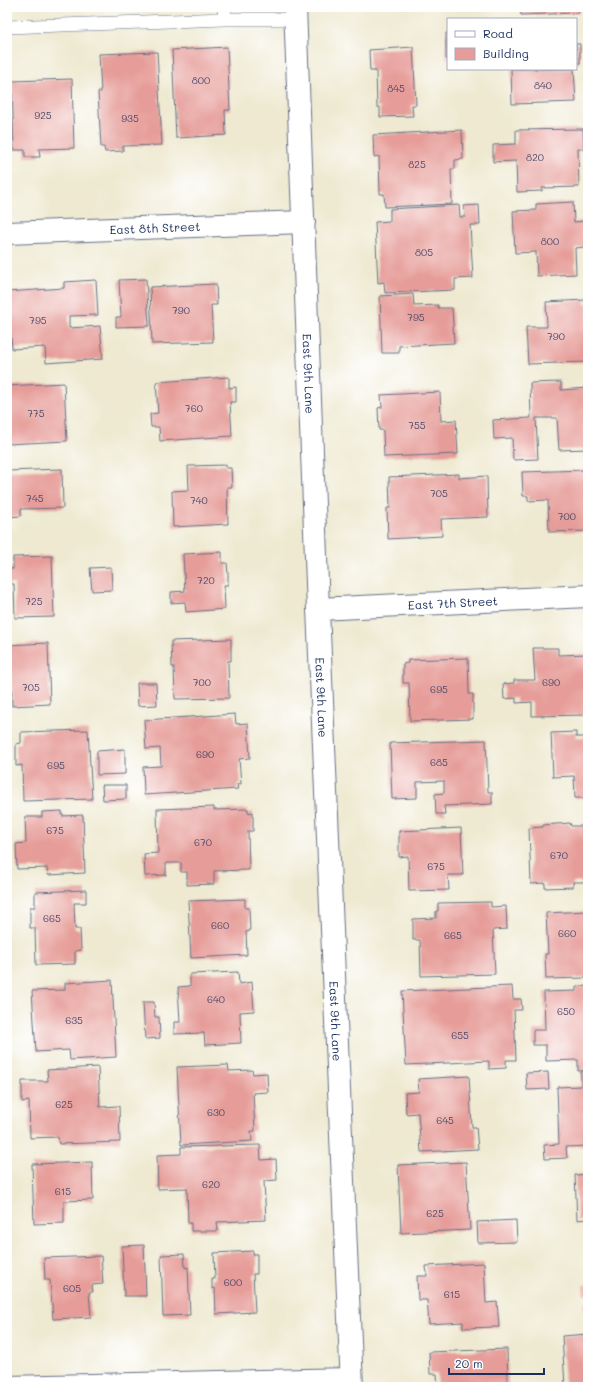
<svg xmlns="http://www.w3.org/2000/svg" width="595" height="1394" font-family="Mali,sans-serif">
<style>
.building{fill:#e69c98}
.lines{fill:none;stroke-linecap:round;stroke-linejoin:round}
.lane-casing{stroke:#657086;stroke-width:14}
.street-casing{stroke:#657086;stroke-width:24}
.lane{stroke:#fff;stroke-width:13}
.street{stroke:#fff;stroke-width:22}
.labels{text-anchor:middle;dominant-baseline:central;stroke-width:3;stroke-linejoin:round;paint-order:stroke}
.number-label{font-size:10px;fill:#4e4a6c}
.street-label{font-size:12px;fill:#1b2f5e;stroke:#fff}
</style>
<rect width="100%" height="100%" fill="#fff"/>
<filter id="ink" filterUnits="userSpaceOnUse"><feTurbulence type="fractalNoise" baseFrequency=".025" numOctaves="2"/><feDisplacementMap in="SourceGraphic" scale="8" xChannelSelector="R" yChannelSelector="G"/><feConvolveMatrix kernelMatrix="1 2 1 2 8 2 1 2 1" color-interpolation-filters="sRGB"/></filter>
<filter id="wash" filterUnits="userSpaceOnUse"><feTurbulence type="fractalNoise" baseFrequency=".012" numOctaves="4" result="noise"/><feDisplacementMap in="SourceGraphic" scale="16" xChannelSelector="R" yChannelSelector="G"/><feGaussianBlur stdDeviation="0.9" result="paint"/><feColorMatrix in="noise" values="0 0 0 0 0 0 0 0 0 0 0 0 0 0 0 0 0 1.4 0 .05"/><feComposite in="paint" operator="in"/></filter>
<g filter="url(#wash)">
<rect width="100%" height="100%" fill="#eee9d0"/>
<g id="blocks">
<path class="building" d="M520,7H579V13L521,15Z
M446,33H448V59H446Z
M576,44H580V63H576Z
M227,47L230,110H225L226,135L176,138L172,50Z
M413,47L416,105H412L413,116L380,117V107H377L376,71H370L369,50Z
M157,52L162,145L123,146V151L105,152L104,147H101L98,92H101L99,54Z
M511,69H574L576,102L512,104Z
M72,79L74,148L39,149L40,157H25V150H14L12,81Z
M583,129L584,149H578L579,187L542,188V191L517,192L516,161L493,162V145L516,144V130Z
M462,130L463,159L455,160V169H451L452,204L385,207L384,194H380L379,156L374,157L373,135Z
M573,202L574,222L585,221L586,247L575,248L576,274L537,276L536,252L515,253L513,211L536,210V204Z
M459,205L460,217H465L464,206L479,205L480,225H470L473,278L455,279V290L385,293L384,282L378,283L375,222L390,221V209Z
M146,279L149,326L116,327V317H121L119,280Z
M96,280L98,315L69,316V328L100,326L103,359L46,363L45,347L12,349L10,324H7V292L64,288V282Z
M216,284L217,305H211L213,342L152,344L150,287Z
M413,294L414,306L438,305V308H452L454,343L399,346V353H382L380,296Z
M585,300V304H588V324H586L587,362L528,364L526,327H547L546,302Z
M229,377V388L236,387V402H230L232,436L160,441L159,427H151L150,414L158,413L156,382Z
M561,382V390L588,388V449L559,450L557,418H536L538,459L513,460L512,438L494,439L493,420L531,418L530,383Z
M64,383L67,441L7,444V386Z
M440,392L441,421L456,420L458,454L384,457L383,430H379L378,408L382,407L381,395Z
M226,465V468H231L232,487H227L228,524L173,527L172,491L189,490L188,466Z
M62,469L63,508L21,509V516L7,517V471Z
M585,470V473H588V491H586L587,531L549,532L548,500L528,501V496H523L522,472Z
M459,474V478L487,476L488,517L441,519L442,536L388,539L387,508H390L389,477Z
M222,552V563H227L228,574V585H224L225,609L186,612L185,602L171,603V592L185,591L183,554Z
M52,556L54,617L15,618L14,584H8L7,577V569H13V557Z
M111,567L112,590L92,591L90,568Z
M231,639V661H228L229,698L175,699L174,667H172L171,641Z
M48,643L50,704L12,706L11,669H7V645Z
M533,648H558V655L588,654V715L532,716V702L516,703V698L504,699L503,684L514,683V680H535Z
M468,658L469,694H473V719L410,721L409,683H403V664L408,663V660Z
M137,683H156L157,705L138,706Z
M235,714L236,724L248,723L250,758L239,759L241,784H237L238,789L144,795L143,767L161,766L160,748L146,749L144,720Z
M88,730L92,799L23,801L22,765L16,766V744L21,743V732Z
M576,732V737H588V798H575L574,776L553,777L551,733Z
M486,740L488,792H492V804L444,806L445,814H436L435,794L444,793V781L417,782V798L392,799L390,743Z
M125,749V774L97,775V751Z
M102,785H126V799L103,800Z
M214,807V810L248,809V813L253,812V831H248L249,870L214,871V884L187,885V872H181V863H166V875L145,876L144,854L158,853L157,809Z
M62,811V816L83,815L85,873L48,875L47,868L17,869L16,844L26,843L25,817H42V812Z
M570,823L571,826H588V882H573V887L545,888V883L531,884L529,828L543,827V825Z
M461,828L463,875H448L449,890L409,891L408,856L399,857V831Z
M86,890V903H74L75,929H80L81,950L75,951V964L36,965L35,928H30V907H35V892Z
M245,899V908H249L250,931L246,932L247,955L191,958L188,901Z
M491,902V907L506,906L507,929L493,930L495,974L421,976L420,940H413V919L436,918V911H438V903Z
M588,911V972H587V978L546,979L545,954H548L546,913Z
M238,972L239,984L252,982L254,1011L240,1012L241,1043L205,1045L204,1033L174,1034V1022H180L178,987L190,986V974Z
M112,980L116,1057L70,1060L69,1050L36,1052L32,991L65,990V983Z
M512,986L513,999H521L522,1010H514L516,1060H506V1068L489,1069V1061L406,1065L402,991Z
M588,986V1070L578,1071V1060L546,1061V1045H533V1030H545L544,992L576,991V987Z
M143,1002H154L155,1017H159L160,1038L145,1039Z
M228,1065L229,1071L252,1070L253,1074L267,1073L268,1092L253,1093L255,1131H251L252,1141L181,1145L177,1067Z
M98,1067L100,1107L119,1106L120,1142L59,1144L58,1137L30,1138L29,1101L22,1102V1081H48L47,1070Z
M548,1072L549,1089L527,1090L526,1073Z
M581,1072H588V1146L566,1147L567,1158L545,1159L544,1145L559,1144L557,1087L581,1086Z
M469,1076L472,1127H476L478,1149L421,1152L418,1113L406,1114L405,1093L419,1092L418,1079Z
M260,1145L261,1160L276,1159L277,1180L264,1181L266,1220L217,1222L218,1231H191V1223H188L187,1188L158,1189L157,1155L181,1154V1147Z
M92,1162L93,1200L64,1201V1223L34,1224L32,1164Z
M466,1162L470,1230L401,1233L398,1165Z
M588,1174V1219L577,1220L575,1175Z
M516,1220L517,1242L478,1243L477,1222Z
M144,1245L146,1296H124L122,1246Z
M253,1251V1254H257V1274H253L255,1312L216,1314L215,1288L212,1289V1279H215L214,1253Z
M184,1254L185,1268L188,1267L190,1315L163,1316L161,1255Z
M101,1256L103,1284L92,1285L93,1292H89L91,1317L53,1319L50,1280H45L44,1258Z
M484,1263L486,1303L497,1302L499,1327L463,1328V1322L429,1324L427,1300H418L417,1276H427L426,1266Z
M583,1285H588V1294L584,1295Z
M584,1303H588V1318L585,1316Z
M588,1334V1387H565L562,1336Z
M507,1349L508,1387H438L437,1374H430L429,1352Z"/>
</g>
</g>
<g filter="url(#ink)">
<use href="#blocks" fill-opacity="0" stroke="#657086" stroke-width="1"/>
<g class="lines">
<defs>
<path id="lane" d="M224,7L225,19H296
M7,27L225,19"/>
<g id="street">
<path id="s1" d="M295,7L318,609L352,1387"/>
<path id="s2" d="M7,233L304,222"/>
<path id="s3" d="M318,609L588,596"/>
<path d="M7,1387L351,1379"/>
</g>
</defs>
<use href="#lane" class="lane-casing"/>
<use href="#street" class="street-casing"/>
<use href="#lane" class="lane"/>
<use href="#street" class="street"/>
</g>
</g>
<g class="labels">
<g class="number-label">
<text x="201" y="80">800</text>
<text x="543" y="85">840</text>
<text x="396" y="88">845</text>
<text x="43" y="115">925</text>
<text x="130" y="118">935</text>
<text x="535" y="157">820</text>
<text x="417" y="164">825</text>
<text x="550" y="241">800</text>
<text x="424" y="252">805</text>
<text x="181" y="310">790</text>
<text x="416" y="317">795</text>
<text x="38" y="320">795</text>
<text x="556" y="336">790</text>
<text x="194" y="408">760</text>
<text x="36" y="413">775</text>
<text x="417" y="425">755</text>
<text x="439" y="493">705</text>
<text x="35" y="498">745</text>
<text x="199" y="500">740</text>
<text x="567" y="516">700</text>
<text x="206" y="580">720</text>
<text x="34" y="601">725</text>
<text x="202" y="682">700</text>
<text x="551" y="682">690</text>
<text x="31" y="687">705</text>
<text x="439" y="689">695</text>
<text x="205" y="754">690</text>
<text x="439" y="762">685</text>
<text x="56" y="765">695</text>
<text x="55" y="830">675</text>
<text x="203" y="842">670</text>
<text x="559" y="855">670</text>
<text x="436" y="866">675</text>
<text x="52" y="918">665</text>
<text x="220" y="925">660</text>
<text x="567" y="933">660</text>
<text x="453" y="935">665</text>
<text x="216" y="999">640</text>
<text x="566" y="1011">650</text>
<text x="74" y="1020">635</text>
<text x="460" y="1035">655</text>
<text x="64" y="1104">625</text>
<text x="216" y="1112">630</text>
<text x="445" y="1120">645</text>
<text x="211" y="1184">620</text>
<text x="63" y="1191">615</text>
<text x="435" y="1213">625</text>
<text x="233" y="1282">600</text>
<text x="72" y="1288">605</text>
<text x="452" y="1294">615</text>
</g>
<g class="street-label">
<text stroke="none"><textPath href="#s2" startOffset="148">East 8th Street</textPath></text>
<text stroke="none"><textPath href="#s1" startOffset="367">East 9th Lane</textPath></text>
<text stroke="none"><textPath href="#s3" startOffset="135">East 7th Street</textPath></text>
<text stroke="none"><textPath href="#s1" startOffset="691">East 9th Lane</textPath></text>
<text stroke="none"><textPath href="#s1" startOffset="1015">East 9th Lane</textPath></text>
</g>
</g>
<rect width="595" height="1394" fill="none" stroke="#fff" stroke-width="24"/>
<rect x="447" y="18" width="130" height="52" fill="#ffffff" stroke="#a4acbf"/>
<rect x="455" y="31" width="20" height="6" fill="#ffffff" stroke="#a4acbf"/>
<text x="483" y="38" font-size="12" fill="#1b2f5e">Road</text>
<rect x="455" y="48" width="20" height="12" fill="#e69c98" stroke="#a4acbf"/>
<text x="483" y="58" font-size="12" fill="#1b2f5e">Building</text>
<path d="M449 1368v6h95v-6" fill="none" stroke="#1b2f5e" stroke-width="2"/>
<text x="455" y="1368" font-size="12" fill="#1b2f5e" stroke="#ffffff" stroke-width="3" paint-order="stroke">20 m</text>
</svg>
